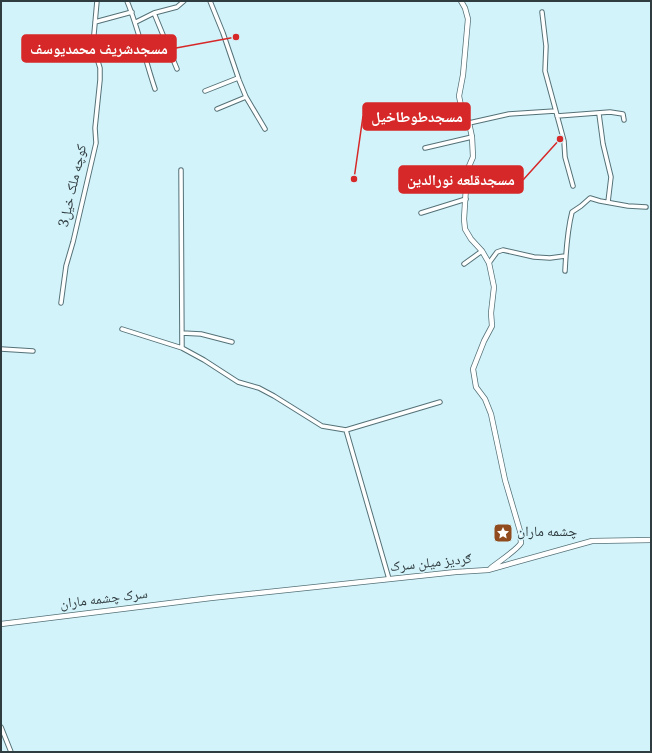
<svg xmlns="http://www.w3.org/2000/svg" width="652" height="753" font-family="Georgia,'Noto Naskh Arabic',serif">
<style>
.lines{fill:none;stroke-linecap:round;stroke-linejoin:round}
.minor-casing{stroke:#547177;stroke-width:5.5}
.tertiary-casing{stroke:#547177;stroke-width:6}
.minor{stroke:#fff;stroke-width:3.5}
.tertiary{stroke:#fff;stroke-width:4.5}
.labels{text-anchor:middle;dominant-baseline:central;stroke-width:3;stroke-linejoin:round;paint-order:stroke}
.street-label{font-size:14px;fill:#303d40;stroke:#d3f3fa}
.poi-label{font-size:14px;fill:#303d40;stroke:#d3f3fa;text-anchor:start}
.leader{fill:none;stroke:#d62828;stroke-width:1.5}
.callout-dot{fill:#d62828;stroke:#d3f3fa;stroke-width:1.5}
.callout{fill:#d62828;stroke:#d62828;stroke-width:1.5}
.callout-label{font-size:15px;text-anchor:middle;font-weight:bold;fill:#fff}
</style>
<rect width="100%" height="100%" fill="#d3f3fa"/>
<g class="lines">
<defs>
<path id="minor" d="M127,1C139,30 145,60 155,89
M210,1L223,33L239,80L246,97L265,129
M542,12L546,46L545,71L564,141L565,157L573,186
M154,13L177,69
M95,22L132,12
M136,22L154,13L177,7L184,1
M94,50L140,38
M205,91L238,78
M217,109L246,97
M599,114L603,144L611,177L608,202
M557,116L610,112L623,114L624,120
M469,123L509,114L555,111
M425,148L472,137
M181,170L182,348
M421,213L466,199
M489,263L497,252L503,250L534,257L550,258L565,256
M464,264L482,251
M565,271C566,250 567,232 572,212L581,206L590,198L600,201L628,206L646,207
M61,303L66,266L73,242L96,143L95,128L100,80V68L93,45L97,1
M122,329L182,348L204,360L238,382L259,388L274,396L322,426L346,430L440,402
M182,333L201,334L232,342
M1,349L33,351
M346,430L389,579
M1,727L11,752"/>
<path id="tertiary" d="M461,1L465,8L468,19L463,75L459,96L462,111L469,123L472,137L473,157L467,171L464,219L465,229L471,239L482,251L489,263L494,287L491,313L492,326L484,341L473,369L476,387L485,399L491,414L505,480L520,531L521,543C517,550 498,562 491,568
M1,624L211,598L456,572L488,570L592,541L651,540"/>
</defs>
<use href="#minor" class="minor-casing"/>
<use href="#tertiary" class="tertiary-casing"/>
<use href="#minor" class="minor"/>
<use href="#tertiary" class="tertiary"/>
</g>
<defs>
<symbol id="sight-square" viewBox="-11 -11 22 22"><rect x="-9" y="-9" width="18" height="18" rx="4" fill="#904c1e" stroke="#d3f3fa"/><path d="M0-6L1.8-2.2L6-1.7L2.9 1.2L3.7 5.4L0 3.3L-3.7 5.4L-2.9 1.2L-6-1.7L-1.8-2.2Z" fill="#fff"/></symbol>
</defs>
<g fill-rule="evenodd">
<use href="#sight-square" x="492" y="522" width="22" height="22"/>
</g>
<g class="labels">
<g class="street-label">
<text transform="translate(74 186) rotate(-77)">کوچه ملک خیل3</text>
<text transform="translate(431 564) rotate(-6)">ګردیز میلن سرک</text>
<text transform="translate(104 600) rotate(-7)">سرک چشمه ماران</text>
</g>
<g class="poi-label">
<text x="517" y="533">چشمه ماران</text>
</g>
</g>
<path class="leader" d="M236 37L176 48M354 179L363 116M560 139L523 180"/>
<g class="callout-dot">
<circle cx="236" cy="37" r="4"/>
<circle cx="354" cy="179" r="4"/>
<circle cx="560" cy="139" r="4"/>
</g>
<g class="callout">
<rect x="22" y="35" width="154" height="27" rx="4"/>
<rect x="363" y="103" width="107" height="27" rx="4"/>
<rect x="399" y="166" width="124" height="27" rx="4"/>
</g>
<g class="callout-label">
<text x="99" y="54">مسجدشریف محمدیوسف</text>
<text x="417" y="122">مسجدطوطاخیل</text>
<text x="461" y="185">مسجدقلعه نورالدین</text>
</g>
<rect width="652" height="753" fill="none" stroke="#303d40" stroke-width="4"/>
</svg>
